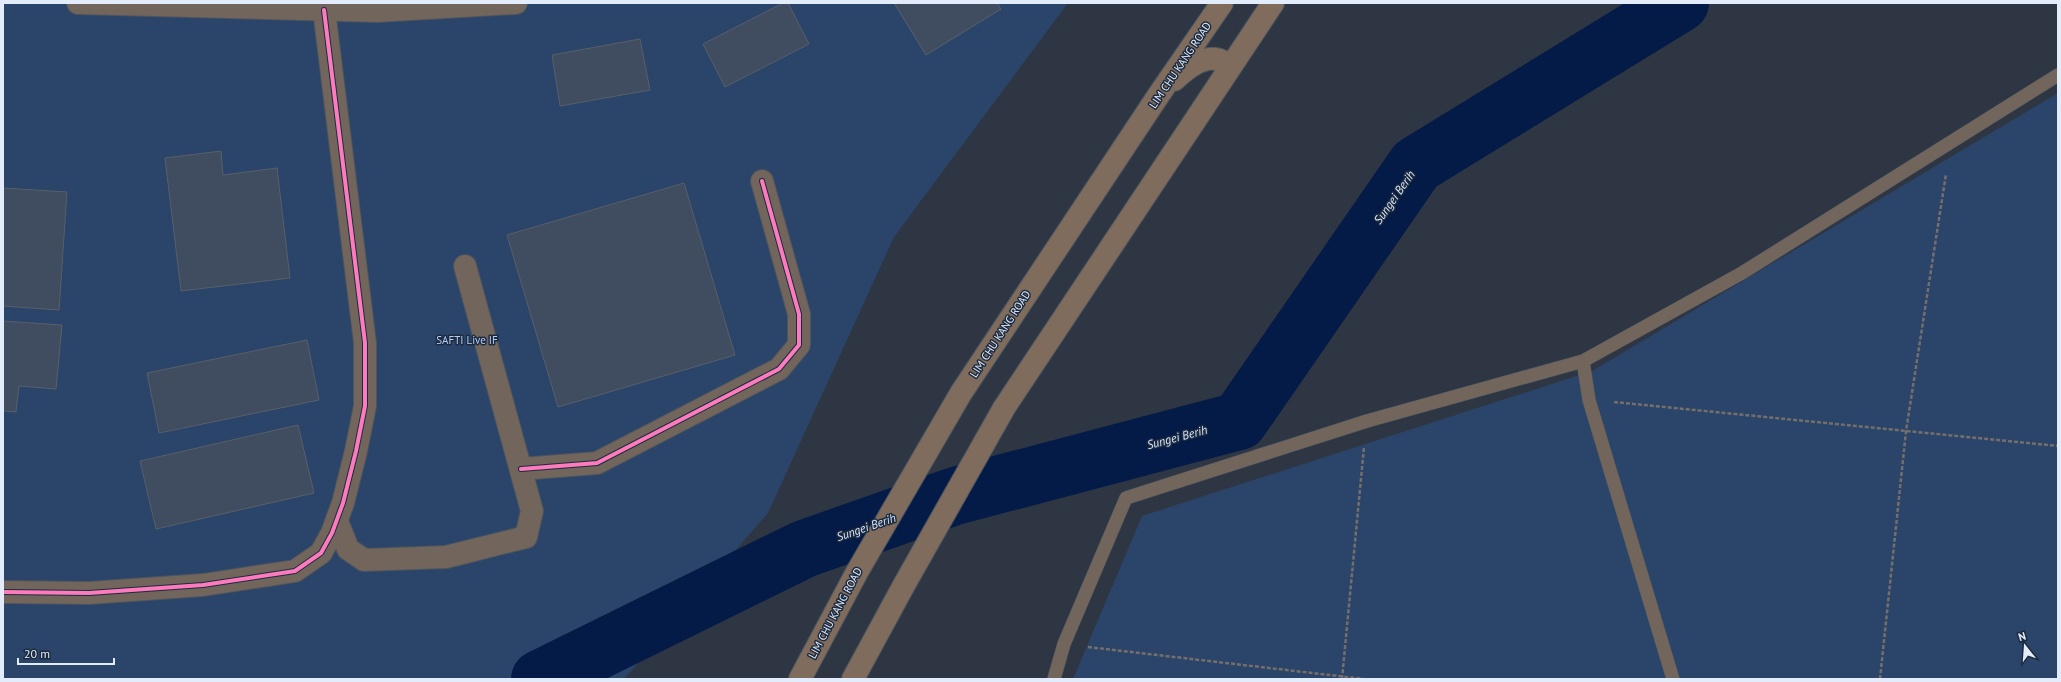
<svg xmlns="http://www.w3.org/2000/svg" width="2061" height="682" font-family="'PT Sans',sans-serif">
<style>
.green{fill:#2b4469}
.lines{fill:none;stroke-linecap:round;stroke-linejoin:round}
.river{stroke:#041b48;stroke-width:58}
.building{fill:#404c5f;stroke:#585f6a}
.service-casing{stroke:#4c545f;stroke-width:14}
.minor-casing{stroke:#4c545f;stroke-width:24}
.primary-casing{stroke:#4c545f;stroke-width:24}
.path{stroke:#756f6c;stroke-width:2.5;stroke-dasharray:4 2;stroke-linecap:butt}
.service{stroke:#71655c;stroke-width:13}
.minor{stroke:#71655c;stroke-width:22}
.primary{stroke:#7f6c5c;stroke-width:22}
.cycleway-casing{stroke:#1d2b40;stroke-width:6}
.cycleway{stroke:#fd7abc;stroke-width:4}
.labels{text-anchor:middle;dominant-baseline:central;stroke-width:3;stroke-linejoin:round;paint-order:stroke}
.street-label{font-size:11px;fill:#e2ecfa;stroke:#1d2b40}
.park-label{font-size:11px;fill:#b4cef5;stroke:#1d2b40}
.water-label{font-size:12px;font-style:italic;fill:#d8e5f9;stroke:#1d2b40}
</style>
<rect width="100%" height="100%" fill="#2e3643"/>
<path class="green" d="M3,3H1068L894,237L768,513L624,679H3Z
M2058,93V679H1073L1142,516L1592,371Z"/>
<g class="lines">
<path class="river" d="M540,679L804,549L955,496L1239,421L1416,165L1680,3"/>
</g>
<path class="building" d="M783,3H788L809,44L725,87L703,44Z
M894,3H997L1001,9L926,55Z
M640,39L650,90L560,106L552,55Z
M221,151L223,175L277,168L290,278L181,291L165,158Z
M684,183L735,355L558,407L507,235Z
M3,188L67,192L59,310L3,306Z
M3,321L62,325L56,389L19,386L16,412L3,411Z
M307,340L319,400L159,433L147,373Z
M298,425L314,493L156,529L140,461Z"/>
<g class="lines">
<defs>
<path id="service" d="M1583,361L1589,400L1673,679
M1054,679L1064,644L1126,498L1367,421L1583,361L1742,273L2058,75"/>
<path id="minor" d="M78,3L377,11L516,3
M521,469L597,463L779,369L799,345V314L762,181
M337,521L348,549L364,560L446,557L526,537L532,511L465,266
M3,592L89,593L203,585L295,571L321,553L332,533L343,503L356,451L365,406V343L324,10"/>
<path id="primary" d="M1174,80C1185,70 1200,57 1216,59C1221,59 1226,64 1230,66
M800,679L857,572L961,393L1158,96L1222,3
M853,679L904,585L1004,408L1273,3"/>
</defs>
<use href="#service" class="service-casing"/>
<use href="#minor" class="minor-casing"/>
<use href="#primary" class="primary-casing"/>
<path class="path" d="M1614,402L2058,446
M1088,647L1364,679
M1342,679L1364,447
M1880,679L1906,431L1946,174"/>
<use href="#service" class="service"/>
<use href="#minor" class="minor"/>
<use href="#primary" class="primary"/>
<defs>
<path id="cycleway" d="M521,469L597,463L779,369L799,345V314L762,181
M3,592L89,593L203,585L295,571L321,553L332,533L343,503L356,451L365,406V343L324,10"/>
</defs>
<use href="#cycleway" class="cycleway-casing"/>
<use href="#cycleway" class="cycleway"/>
</g>
<g class="labels">
<g class="street-label">
<text transform="translate(1180 65) rotate(-56)">LIM CHU KANG ROAD</text>
<text transform="translate(1000 334) rotate(-57)">LIM CHU KANG ROAD</text>
<text transform="translate(835 613) rotate(-62)">LIM CHU KANG ROAD</text>
</g>
<g class="park-label">
<text x="467" y="340">SAFTI Live IF</text>
</g>
<g class="water-label">
<text transform="translate(1394 197) rotate(-55)">Sungei Berih</text>
<text transform="translate(1177 437) rotate(-15)">Sungei Berih</text>
<text transform="translate(866 527) rotate(-19)">Sungei Berih</text>
</g>
</g>
<rect width="2061" height="682" fill="none" stroke="#e2ecfa" stroke-width="8"/>
<g transform="translate(2025 646) rotate(343)" stroke="#1d2b40" stroke-width="3" paint-order="stroke">
<path d="M0-3L7 15L0 10L-7 15Z" fill="#e2ecfa"/>
<text y="-6" font-size="11" font-weight="bold" text-anchor="middle" fill="#e2ecfa">N</text>
</g>
<path d="M18 658v6h96v-6" fill="none" stroke="#e2ecfa" stroke-width="2"/>
<text x="24" y="658" font-size="12" fill="#e2ecfa" stroke="#1d2b40" stroke-width="3" paint-order="stroke">20 m</text>
</svg>
